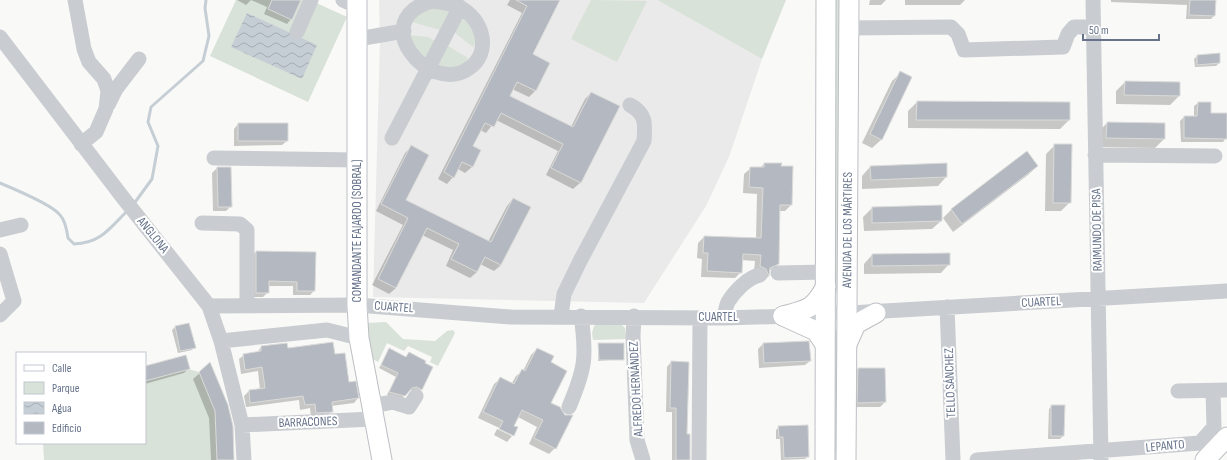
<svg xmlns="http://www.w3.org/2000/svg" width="1227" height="460" font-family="'Sofia Sans Condensed',sans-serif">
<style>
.built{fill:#eaeaea}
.green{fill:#d9e2d8}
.water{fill:url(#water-waves)}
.shadow{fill:#0003}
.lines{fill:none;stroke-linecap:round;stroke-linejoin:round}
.stream{stroke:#c6ced5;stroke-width:3}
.building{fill:#b4b9c1;stroke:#dbdbd9}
.major-casing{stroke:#bcbfc4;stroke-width:21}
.minor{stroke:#c9ccd0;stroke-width:15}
.major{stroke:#fff;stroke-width:19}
.labels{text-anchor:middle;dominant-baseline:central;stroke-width:4;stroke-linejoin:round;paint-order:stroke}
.street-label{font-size:13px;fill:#66738a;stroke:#fff}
</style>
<defs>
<pattern id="water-waves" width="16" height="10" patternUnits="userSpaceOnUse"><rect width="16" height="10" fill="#c6ced5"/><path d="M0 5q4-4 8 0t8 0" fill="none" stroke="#a5acb3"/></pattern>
</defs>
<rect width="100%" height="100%" fill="#f9f9f7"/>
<path class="built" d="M379,0H657L762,59L729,157L706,206L644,303L373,297L380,40Z"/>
<path class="green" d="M236,0H310L347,17L308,102L210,56Z
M591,0L647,1L617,62L571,39Z
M657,0H786L762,59Z
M833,0H843V282L837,293L832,284Z
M433,6L451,9L443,31L412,22L417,14Z
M466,18L478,38L473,47L455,33L461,20Z
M409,35L428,37L437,42L424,61Z
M448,46L468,58L462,68L454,71L438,65Z
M386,322L403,339L435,341L447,331L453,330L455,333L438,366L430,362L432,357L408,346L404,351L387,343L378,362L371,358L367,323Z
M598,323L622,325L625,328L626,339L593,340L592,333L594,326Z
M837,329L841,335L840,447L836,454L831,449L832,334Z
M188,369L199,372L216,413L217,460H44L43,443H145V381Z"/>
<path class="water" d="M247,13L317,45L302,79L231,47Z"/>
<path class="shadow" d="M237,0H298L291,19L287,24L264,14L267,7L251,0L246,5Z
M510,0H559L531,55L535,91L529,97L512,89L509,96L571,127L585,99L591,93L618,106L580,183L573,189L546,175L558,151L496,120L486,133L480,130L471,147L480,151L472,167L465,173L458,169L453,177L447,184L438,179L522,13L507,5Z
M870,0H886L881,5H869Z
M905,0H965L960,5H905Z
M1111,0H1215L1214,16L1211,19H1186L1187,5L1111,2Z
M1197,56L1219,63L1216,66L1195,67L1194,59Z
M901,73L881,140L872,148L862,143L892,81Z
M1125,82L1179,96L1170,105L1116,104V91Z
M917,102L1069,120L1060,129L908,128V111Z
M1198,103L1210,114L1226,138L1223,142H1181L1180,121L1184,117H1194V106Z
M1107,123L1164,139L1155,148L1098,147V132Z
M238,124L287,141L282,145L234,146V129Z
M1055,145L1070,202L1061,211H1045L1046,154Z
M411,147L405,201L488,242L507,206L513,199L501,265L494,271L480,264L477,272L470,278L446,266L453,250L422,235L396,288L389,294L372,285L403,225L376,211L405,153Z
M1027,152L1037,166L1028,175L953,232L943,218L951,210Z
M764,164L780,167L791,205L785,211H779L778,264L769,271V276L763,281L760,275L754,272L755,261L741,260V272L735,278L701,277L702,259L697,258L698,243L704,237L756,239L757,194L743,193L744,174L751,168H760Z
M870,167L946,177L938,186L862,189V176Z
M217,168L231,206L226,211H213L212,173Z
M872,208L941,221L932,229L864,231L863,217Z
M256,252L314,291L310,295H293V286H268V292L263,297H252V256Z
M872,255L949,264L941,273L864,274V264Z
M188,324L194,347L192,350L178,353L172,330L175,327Z
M808,342L810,361L805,365L759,368L758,349L763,344Z
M599,344L623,359L598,361Z
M261,347L334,355L348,383L358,398L354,403L331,406L332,411L327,416L311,417L310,408L300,410L299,400L246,407L244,396L249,391L260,390L258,371L241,374L239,359L244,355L257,353Z
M390,349L405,357L409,353L424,364L421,389L418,392L413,390H409L401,399L387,395L396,377L379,368Z
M537,349L549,363L550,403L555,448L549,454L529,444L537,427L518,417L513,426L512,436V434L478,418L494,384L501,378L512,383L516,376L523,371L531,355Z
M671,362L686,435L689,460H672V412H666L667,367Z
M210,364L233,460H211L209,418L193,379Z
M145,367L189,368L184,373L145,384Z
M858,369L885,402L880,407H853V374Z
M1052,406L1063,436L1060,439H1048L1049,409Z
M779,427L808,456L805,459L781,460L780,439H776V430Z
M497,429L512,436L507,442L494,435Z"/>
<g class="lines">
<path class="stream" d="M0,183C12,188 53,205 60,215C65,220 67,231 68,238L74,244C101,243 110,228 128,210
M133,205L152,179L158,146L148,122L151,107L203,61L209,36L205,8L206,0"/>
</g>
<path class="building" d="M272,0H301L292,20L268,9Z
M516,0H560L533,54L550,63L536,91L517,82L510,96L573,127L591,92L620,106L581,183L551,168L563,144L501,113L494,127L485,123L473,146L481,150L473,167L462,162L454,178L444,172L527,6Z
M1190,0H1216L1215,16L1189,15Z
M1220,53V63L1197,65V55Z
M900,71L912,77L882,140L870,134Z
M1125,81L1180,82V96L1124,95Z
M917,101L1070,102V120H916Z
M1198,102H1211V113H1227V139L1184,138V116H1197Z
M1107,122L1165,123V139L1106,138Z
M238,123H288V141H238Z
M1054,144H1072L1071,203H1053Z
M411,145L429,155L406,200L491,242L513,198L531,207L501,265L485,257L477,272L451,259L459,244L427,228L396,288L378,279L408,218L381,204Z
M1027,151L1038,166L962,224L951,209Z
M764,163H782L781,166H793L792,205H780L779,264L770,268L769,276L766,269L760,266L761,255L743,254L742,273L707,271L708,253H703L704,236L761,238L763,188L749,187L750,167H764Z
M947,163V177L871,180L870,166Z
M217,167H231L232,207H218Z
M942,205V221L872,223V207Z
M256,251L316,252L315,291H297V282L269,281V293H256Z
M950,253V265L872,266V254Z
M189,323L196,348L180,351L175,326Z
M809,341L811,361L764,363L763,343Z
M333,342L335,354L345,353L349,382L356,381L359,398L332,402L333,412L316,413L315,404L305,405L303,396L250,403L249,390L265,388L262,367L245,370L243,354L261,351V346L287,343L288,348Z
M598,343H624V360H599Z
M389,348L406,357L409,352L426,361L425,363L433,367L422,390L417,387L412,388L405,396L389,392L398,373L381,365Z
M537,348L554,356L551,362L567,371L551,403L560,407L565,415H573L556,449L534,438L543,420L522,410L514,426L518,427L514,436L499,429L503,421L483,412L500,377L514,384L522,369L525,371Z
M186,355L190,369L145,381V366Z
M671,361L689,362L687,434H690V460H676V408H670Z
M210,362L228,405L233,426L234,460H217L215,411L199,372Z
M858,368H885L886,402L857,403Z
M1051,405H1065L1064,436H1051Z
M808,425L809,457L784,458L783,437H779L778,426Z"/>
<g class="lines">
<defs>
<g id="major">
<path d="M357,0V305L359,338L382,460"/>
<path d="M783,316C808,309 813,310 826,286"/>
<path d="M783,316L816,331L824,343"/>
<path d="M848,342L856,324L876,313"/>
<path d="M825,460L826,0"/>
<path id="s1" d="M846,460L849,0"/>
<path d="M1205,460L1227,437"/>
</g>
</defs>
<use href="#major" class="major-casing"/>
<path class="minor" d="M75,0L84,49L89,62L104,79L108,91L106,109L96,132L81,144
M343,0L357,6
M1093,0L1101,460
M432,1C442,2 451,3 459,7C483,18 493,53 468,69C428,95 366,20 432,1Z
M849,28L951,27L958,34L964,50L1063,47L1068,34L1074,27H1093
M297,32L311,0
M0,37L124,199L209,306L221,341L242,425L244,460
M358,39L404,31
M108,105L116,89L139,59
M392,138L460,7
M1095,155L1215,156
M214,158L357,160
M202,223L240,224L247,230V305
M0,230L21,225
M0,254L14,301L0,315
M778,273L826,272
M209,306L357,305L511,317L724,318L793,316
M947,307L953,460
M815,315L1227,291
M561,316L564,294L580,261L644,141C645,125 647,114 630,105
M634,316L633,336L637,440L643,460
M724,318C725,313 726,306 728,302C734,292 748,277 760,275
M221,341L327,330L359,338
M1178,391L1227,390
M371,406L393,402L409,407L416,396
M569,407C585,369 587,357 581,316
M242,425L373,419
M699,460L700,318
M977,460L1200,443L1214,427L1213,391"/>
<use href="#major" class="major"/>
</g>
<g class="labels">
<g class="street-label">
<text stroke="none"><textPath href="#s1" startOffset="230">AVENIDA DE LOS MÁRTIRES</textPath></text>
<text transform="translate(1097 230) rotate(-91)">RAIMUNDO DE PISA</text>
<text transform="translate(357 231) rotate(-90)">COMANDANTE FAJARDO (SOBRAL)</text>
<text transform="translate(153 235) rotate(51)">ANGLONA</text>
<text transform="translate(1041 302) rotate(-3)">CUARTEL</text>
<text transform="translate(394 307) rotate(4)">CUARTEL</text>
<text x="718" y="317">CUARTEL</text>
<text transform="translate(950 383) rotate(-92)">TELLO SÁNCHEZ</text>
<text transform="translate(636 389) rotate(-93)">ALFREDO HERNÁNDEZ</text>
<text transform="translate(308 422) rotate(-2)">BARRACONES</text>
<text transform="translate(1165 446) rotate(-5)">LEPANTO</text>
</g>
</g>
<rect x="16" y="352" width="130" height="92" fill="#ffffff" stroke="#c2c7d0"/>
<rect x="24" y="365" width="20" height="6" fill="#ffffff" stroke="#c2c7d0"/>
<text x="52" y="372" font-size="12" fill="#66738a">Calle</text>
<rect x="24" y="382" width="20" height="12" fill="#d9e2d8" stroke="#c2c7d0"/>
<text x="52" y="392" font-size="12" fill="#66738a">Parque</text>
<rect x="24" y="402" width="20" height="12" fill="url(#water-waves)" stroke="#c2c7d0"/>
<text x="52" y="412" font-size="12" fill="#66738a">Agua</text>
<rect x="24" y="422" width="20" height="12" fill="#b4b9c1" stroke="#c2c7d0"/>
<text x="52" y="432" font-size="12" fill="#66738a">Edificio</text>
<path d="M1083 34v6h76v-6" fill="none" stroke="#66738a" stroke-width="2"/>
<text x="1089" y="34" font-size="12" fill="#66738a" stroke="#ffffff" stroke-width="3" paint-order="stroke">50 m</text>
</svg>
